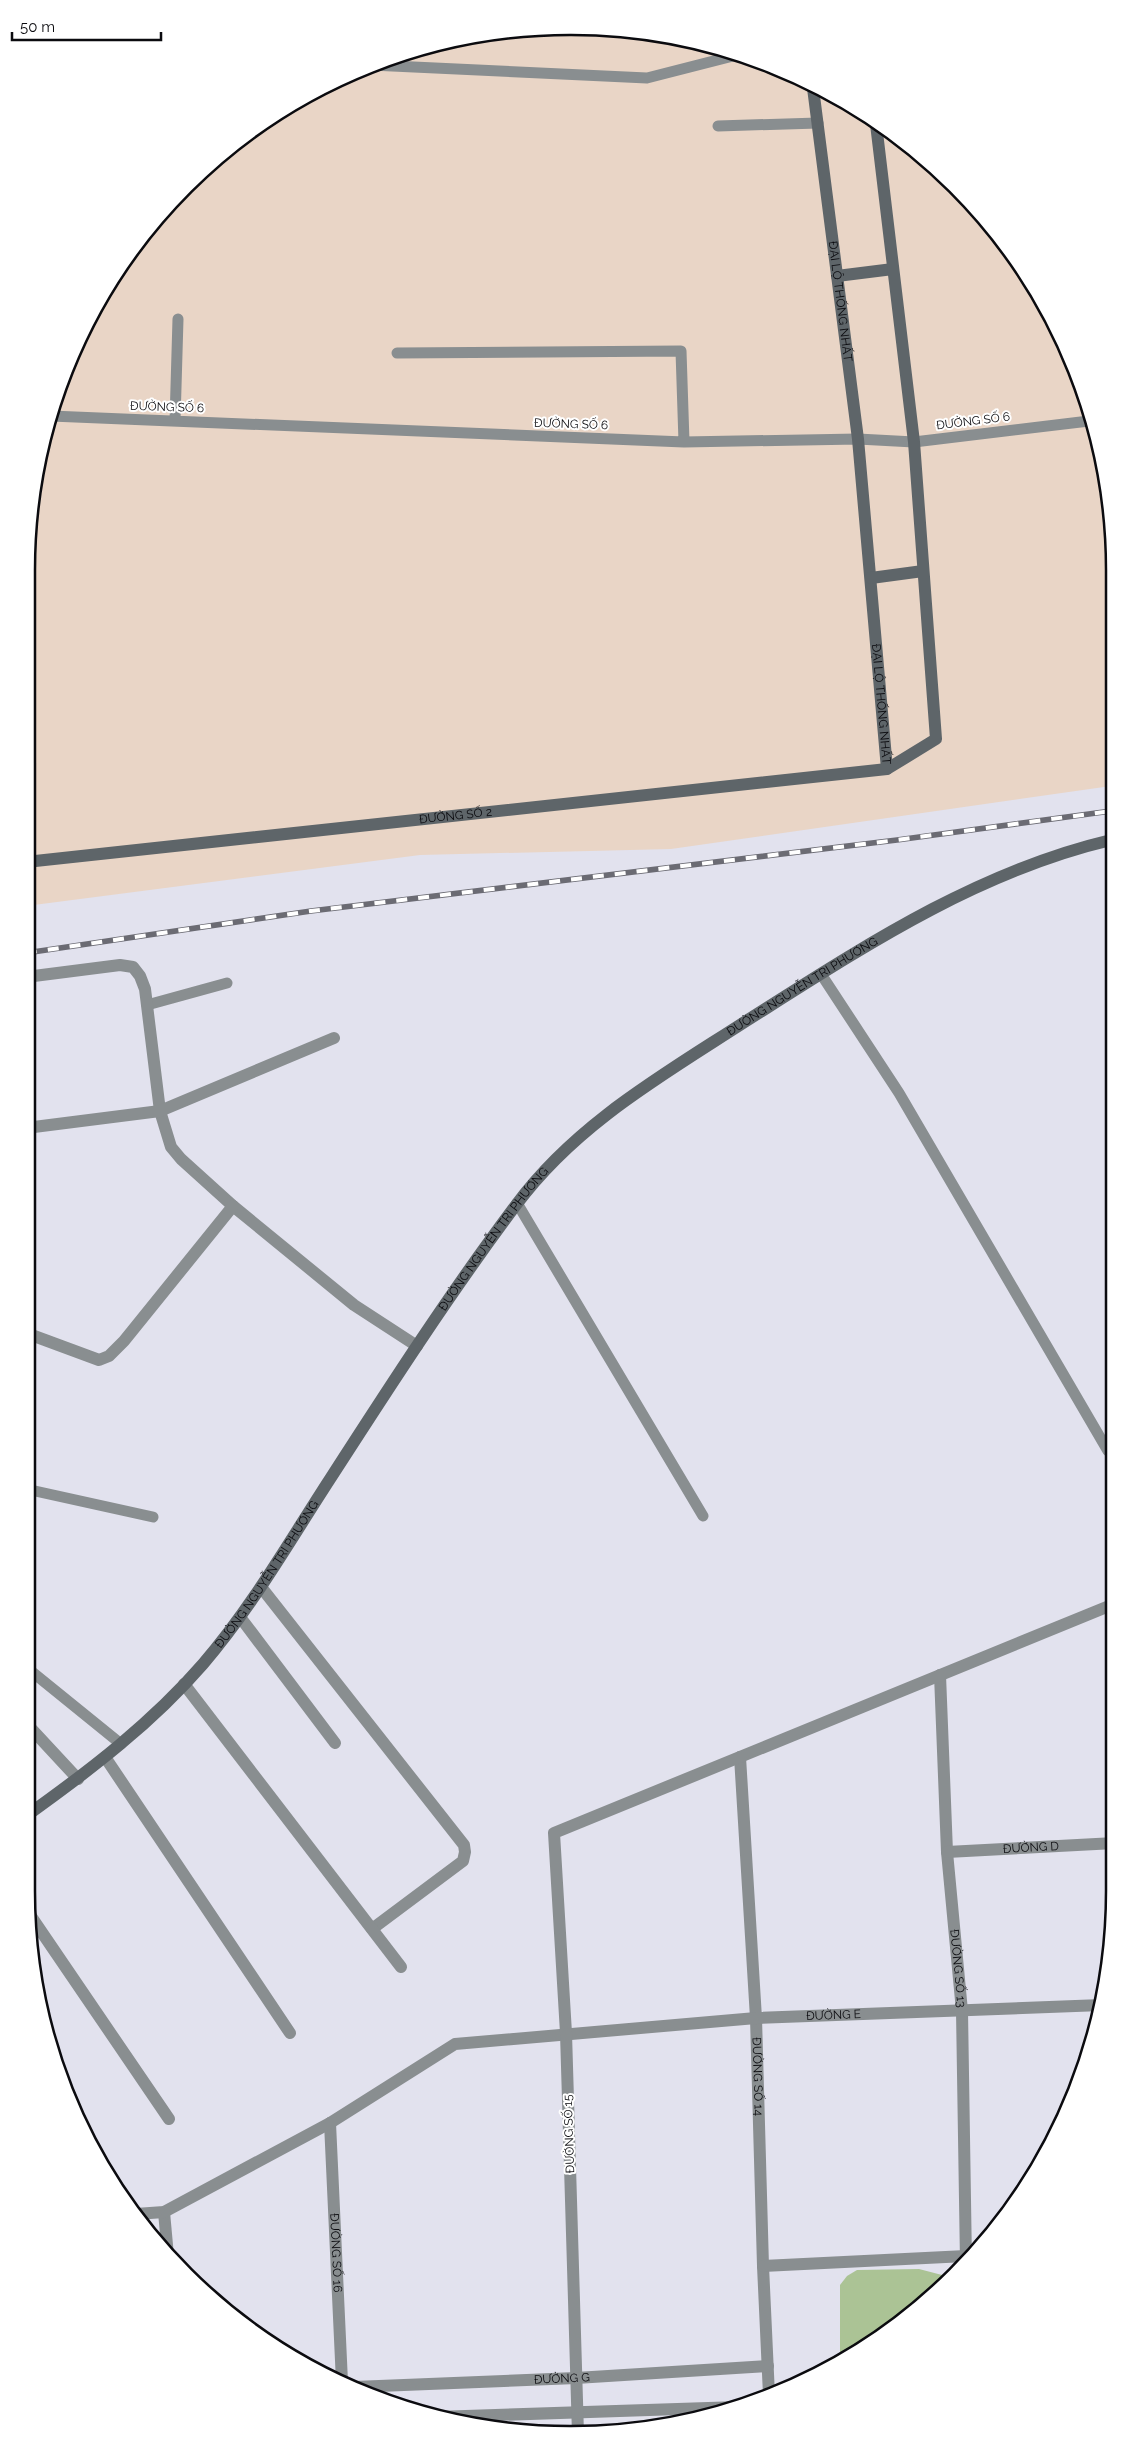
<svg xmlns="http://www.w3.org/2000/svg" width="1141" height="2461" font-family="Raleway,sans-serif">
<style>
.industrial{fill:#e9d5c6}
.green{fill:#abc395}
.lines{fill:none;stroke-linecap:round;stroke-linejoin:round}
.lane{stroke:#898e90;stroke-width:11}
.street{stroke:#898e90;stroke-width:12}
.secondary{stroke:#5e6569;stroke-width:12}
.rail-casing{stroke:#6b6b73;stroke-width:5.5}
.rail{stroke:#fff;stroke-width:4;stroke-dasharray:11;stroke-linecap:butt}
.labels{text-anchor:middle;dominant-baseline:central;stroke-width:4;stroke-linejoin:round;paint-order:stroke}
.street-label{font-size:12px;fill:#0b0b0f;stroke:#fff}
.rim{fill:none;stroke:#0b0b0f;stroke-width:2.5}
</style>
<rect width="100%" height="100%" fill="#e2e2ee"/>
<path class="industrial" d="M570,26L676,37L779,68L902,139L1002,239L1073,362L1110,499L1111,786L671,849L420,855L26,906V570L37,465L68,362L118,268L185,186L268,118L362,68L464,37Z"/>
<path class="green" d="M919,2269L942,2275L946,2281L902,2322L840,2363V2285L847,2276L857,2270Z"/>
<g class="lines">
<path class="lane" d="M371,65L647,78L737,55
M718,126L818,123
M397,353L681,351L684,442
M51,416L684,442L858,439L914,442L1089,421
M175,421L178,319
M821,974L899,1093L1108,1451
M147,1005L227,983
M517,1203L703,1516
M26,1489L153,1517
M26,1667L121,1744"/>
<g class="street">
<path d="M26,977L120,965L133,967L140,976L145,989L160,1111L171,1147L181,1159L233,1206L354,1305L417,1346"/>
<path d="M26,1128L160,1111L334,1038"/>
<path d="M26,1200L30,1224"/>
<path d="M26,1333L99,1360L109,1356L124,1341L233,1206"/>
<path d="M261,1587L464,1845L465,1852L463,1861L372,1929"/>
<path d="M240,1617L335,1743"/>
<path id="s1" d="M940,1675L947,1852L962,2011L966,2262"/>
<path d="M184,1684L401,1967"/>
<path d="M26,1723L78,1779"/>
<path d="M105,1757L290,2033"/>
<path id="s2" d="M740,1757L756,2018L763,2266L769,2395"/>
<path id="s3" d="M947,1852L1115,1843"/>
<path d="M28,1912L169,2119"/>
<path id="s4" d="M330,2123L342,2382"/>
<path d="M164,2212L168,2256"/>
<path id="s5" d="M136,2214L164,2212L330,2123L455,2044L756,2018L1102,2005"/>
<path d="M763,2266L966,2256"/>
<path id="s6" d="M354,2387L576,2378L768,2366"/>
<path d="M436,2417L739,2407"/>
<path d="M578,2434L566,2033L554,1833L1114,1604"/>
</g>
<g class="secondary">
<path id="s7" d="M813,88L858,439L887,769"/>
<path d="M837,276L893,269"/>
<path d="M871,578L923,571"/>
<path id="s8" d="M26,862L887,769L936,739L914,442L876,124"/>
<path id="s9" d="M26,1816C89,1771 152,1723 203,1664C252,1607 289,1542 330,1479C390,1386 450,1293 516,1205C575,1125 661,1076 743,1023C860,949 975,872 1111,840"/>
</g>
<defs>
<path id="rail" d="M26,953L311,911L897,840L1111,811"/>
</defs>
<use href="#rail" class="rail-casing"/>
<use href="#rail" class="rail"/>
</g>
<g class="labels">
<g class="street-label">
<text stroke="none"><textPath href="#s7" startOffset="215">ĐẠI LỘ THỐNG NHẤT</textPath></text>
<text transform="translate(167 407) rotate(2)">ĐƯỜNG SỐ 6</text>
<text transform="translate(973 421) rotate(-7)">ĐƯỜNG SỐ 6</text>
<text transform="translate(571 424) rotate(2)">ĐƯỜNG SỐ 6</text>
<text stroke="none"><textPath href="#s7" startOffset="620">ĐẠI LỘ THỐNG NHẤT</textPath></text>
<text stroke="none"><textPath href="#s8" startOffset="432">ĐƯỜNG SỐ 2</textPath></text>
<text stroke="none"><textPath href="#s9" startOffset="1152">ĐƯỜNG NGUYỄN TRI PHƯƠNG</textPath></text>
<text stroke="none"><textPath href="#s9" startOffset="749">ĐƯỜNG NGUYỄN TRI PHƯƠNG</textPath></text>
<text stroke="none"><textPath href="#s9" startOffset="344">ĐƯỜNG NGUYỄN TRI PHƯƠNG</textPath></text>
<text stroke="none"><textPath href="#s3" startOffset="84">ĐƯỜNG D</textPath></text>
<text stroke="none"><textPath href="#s1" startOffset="294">ĐƯỜNG SỐ 13</textPath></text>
<text stroke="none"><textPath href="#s5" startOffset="744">ĐƯỜNG E</textPath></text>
<text stroke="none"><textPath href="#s2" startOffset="320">ĐƯỜNG SỐ 14</textPath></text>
<text transform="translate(569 2134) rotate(-92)">ĐƯỜNG SỐ 15</text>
<text stroke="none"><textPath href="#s4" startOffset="130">ĐƯỜNG SỐ 16</textPath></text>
<text stroke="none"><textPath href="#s6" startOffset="208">ĐƯỜNG G</textPath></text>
</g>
</g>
<path d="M0 0H1141V2461H0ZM570 35H571A535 535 0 0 1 1106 570V1891A535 535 0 0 1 571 2426H570A535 535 0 0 1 35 1891V570A535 535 0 0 1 570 35Z" fill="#fff" fill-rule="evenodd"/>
<path class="rim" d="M570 35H571A535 535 0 0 1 1106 570V1891A535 535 0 0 1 571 2426H570A535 535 0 0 1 35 1891V570A535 535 0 0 1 570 35Z"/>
<path d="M12 32v8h149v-8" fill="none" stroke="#0b0b0f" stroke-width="2.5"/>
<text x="20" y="32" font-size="15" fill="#0b0b0f" stroke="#ffffff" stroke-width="4" paint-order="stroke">50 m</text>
</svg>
